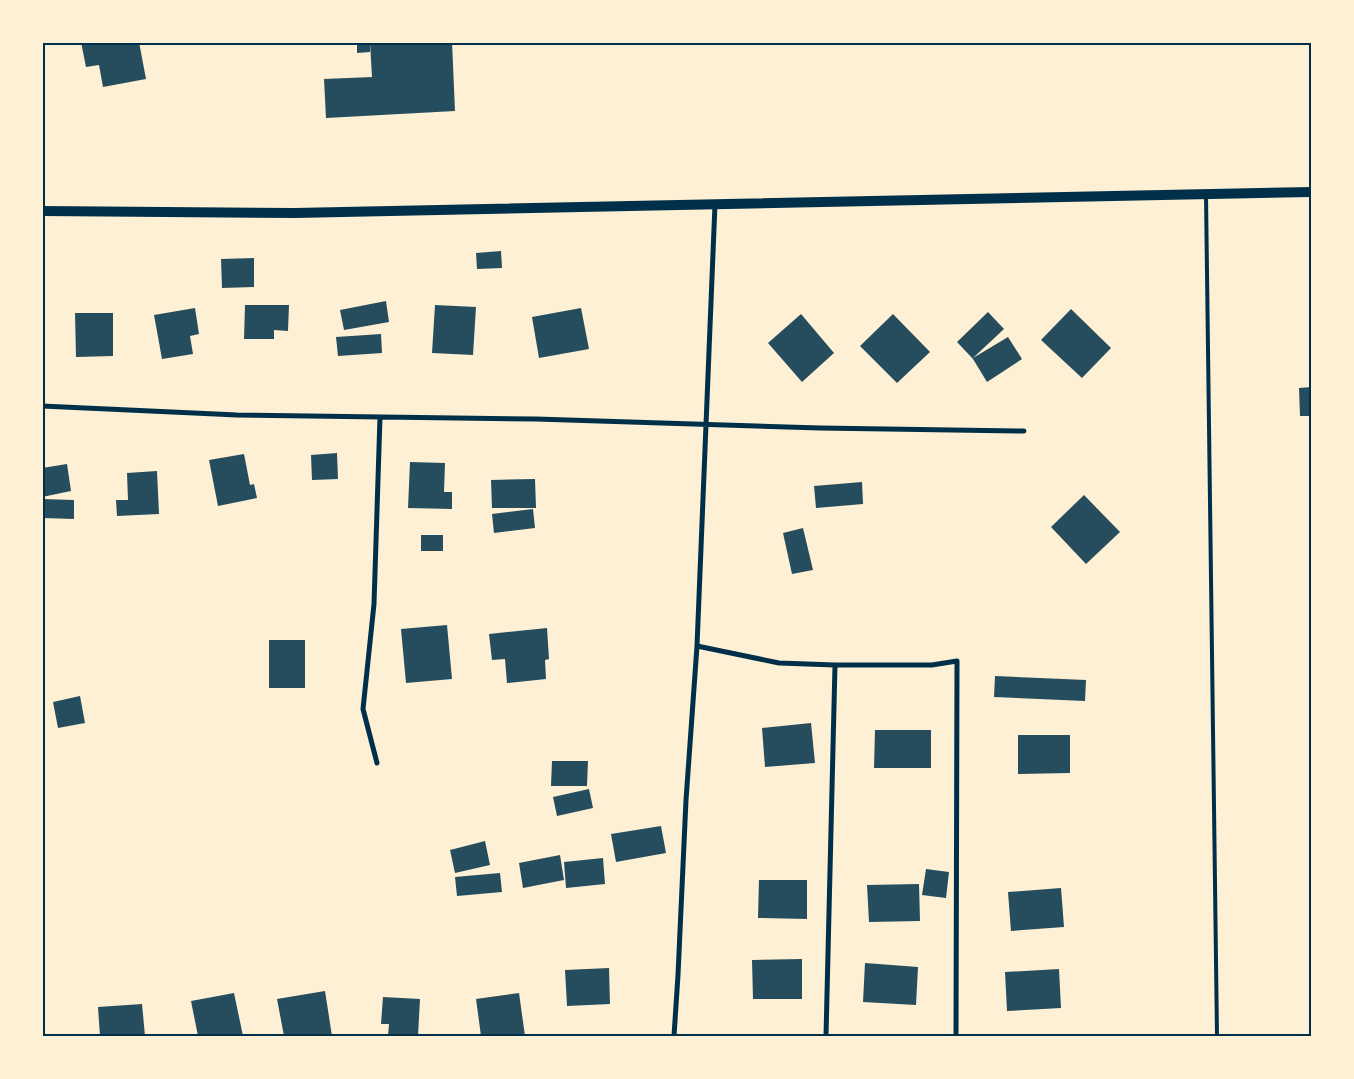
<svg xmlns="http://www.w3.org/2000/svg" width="1354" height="1079" font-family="'Fira Sans Condensed',sans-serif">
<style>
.building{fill:#264d5e}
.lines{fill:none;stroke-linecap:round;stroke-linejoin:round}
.service{stroke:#003049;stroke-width:4}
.minor{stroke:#003049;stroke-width:5}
.secondary{stroke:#003049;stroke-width:10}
.neatline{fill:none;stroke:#003049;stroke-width:2}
</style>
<rect width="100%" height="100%" fill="#fdf0d5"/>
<path class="building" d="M81,42H139L146,79L103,87L99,65L86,67Z
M357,42H370V52L357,53Z
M370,42H452L455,111L326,118L324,79L372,77Z
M501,251L502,268L477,269L476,253Z
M254,258V287L222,288L221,259Z
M386,301L389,322L344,330L340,310Z
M245,305H289L288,331L274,330V339H244Z
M435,305L476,307L473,355L432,353Z
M195,308L199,334L190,336L193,354L162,359L154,315Z
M581,308L589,349L539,358L532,317Z
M1071,309L1111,348L1082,378L1041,340Z
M988,312L1004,329L973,358L1008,337L1022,359L987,382L973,359L957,342Z
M75,313H113V356L76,357Z
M801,314L834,353L802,382L768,343Z
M893,314L930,352L897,383L860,346Z
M381,334L382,353L338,356L336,337Z
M1312,387V416H1300L1299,388Z
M337,453L338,479L312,480L311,455Z
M244,454L250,485L254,484L257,498L218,506L209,460Z
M410,462L445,463L444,492H452V509L408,508Z
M67,464L71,491L42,497V468Z
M157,471L159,514L117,516L116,500H128L127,473Z
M535,479L536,508H492L491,480Z
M862,482L863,504L816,508L814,486Z
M1084,495L1120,532L1086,564L1051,527Z
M42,499L74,500V519L42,518Z
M533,509L535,528L494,533L492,514Z
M803,528L813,570L792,574L783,533Z
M421,535H443V551H421Z
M447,625L452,679L406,683L401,629Z
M547,628L549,659L545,660L546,679L507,683L505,659L492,660L489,634Z
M269,640H305V688H269Z
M995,676L1086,680L1085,701L994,697Z
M80,696L85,723L58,728L53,702Z
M811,723L815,763L765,767L762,728Z
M875,730H931V768H874Z
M1018,735H1070V773L1018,774Z
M552,761H588L587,786H551Z
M589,789L593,808L557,816L553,797Z
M661,826L666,853L616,862L611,834Z
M485,841L490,865L455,873L450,850Z
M560,855L564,880L523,888L519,863Z
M603,858L605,884L566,888L564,862Z
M926,869L949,872L946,898L922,895Z
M500,873L502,892L457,896L455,877Z
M759,880H807V919L758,918Z
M919,884L920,921L869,922L867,885Z
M1061,888L1064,927L1011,931L1008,892Z
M802,959V999H753L752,960Z
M865,963L918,967L916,1005L863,1002Z
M609,968L610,1004L567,1006L565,970Z
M1059,969L1061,1008L1007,1011L1005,972Z
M325,991L332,1036H284L277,999Z
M234,993L243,1036H198L191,1001Z
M519,993L525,1036H481L476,999Z
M383,997L420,999L418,1036H388L389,1024H381Z
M142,1004L145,1036H100L98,1007Z"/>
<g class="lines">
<path class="service" d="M1206,196L1217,1036"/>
<path class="minor" d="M42,406L237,415L536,419L820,428L1024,431
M697,646L779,663L835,665H932L957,661L956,1036
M377,763L363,709L374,604L380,417
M674,1036L678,975L686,800L697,646L715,204
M826,1036L835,665"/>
<path class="secondary" d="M42,211L295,213L1312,192"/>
</g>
<rect width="1354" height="1079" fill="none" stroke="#fdf0d5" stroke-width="88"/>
<rect x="44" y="44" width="1266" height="991" class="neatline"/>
</svg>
